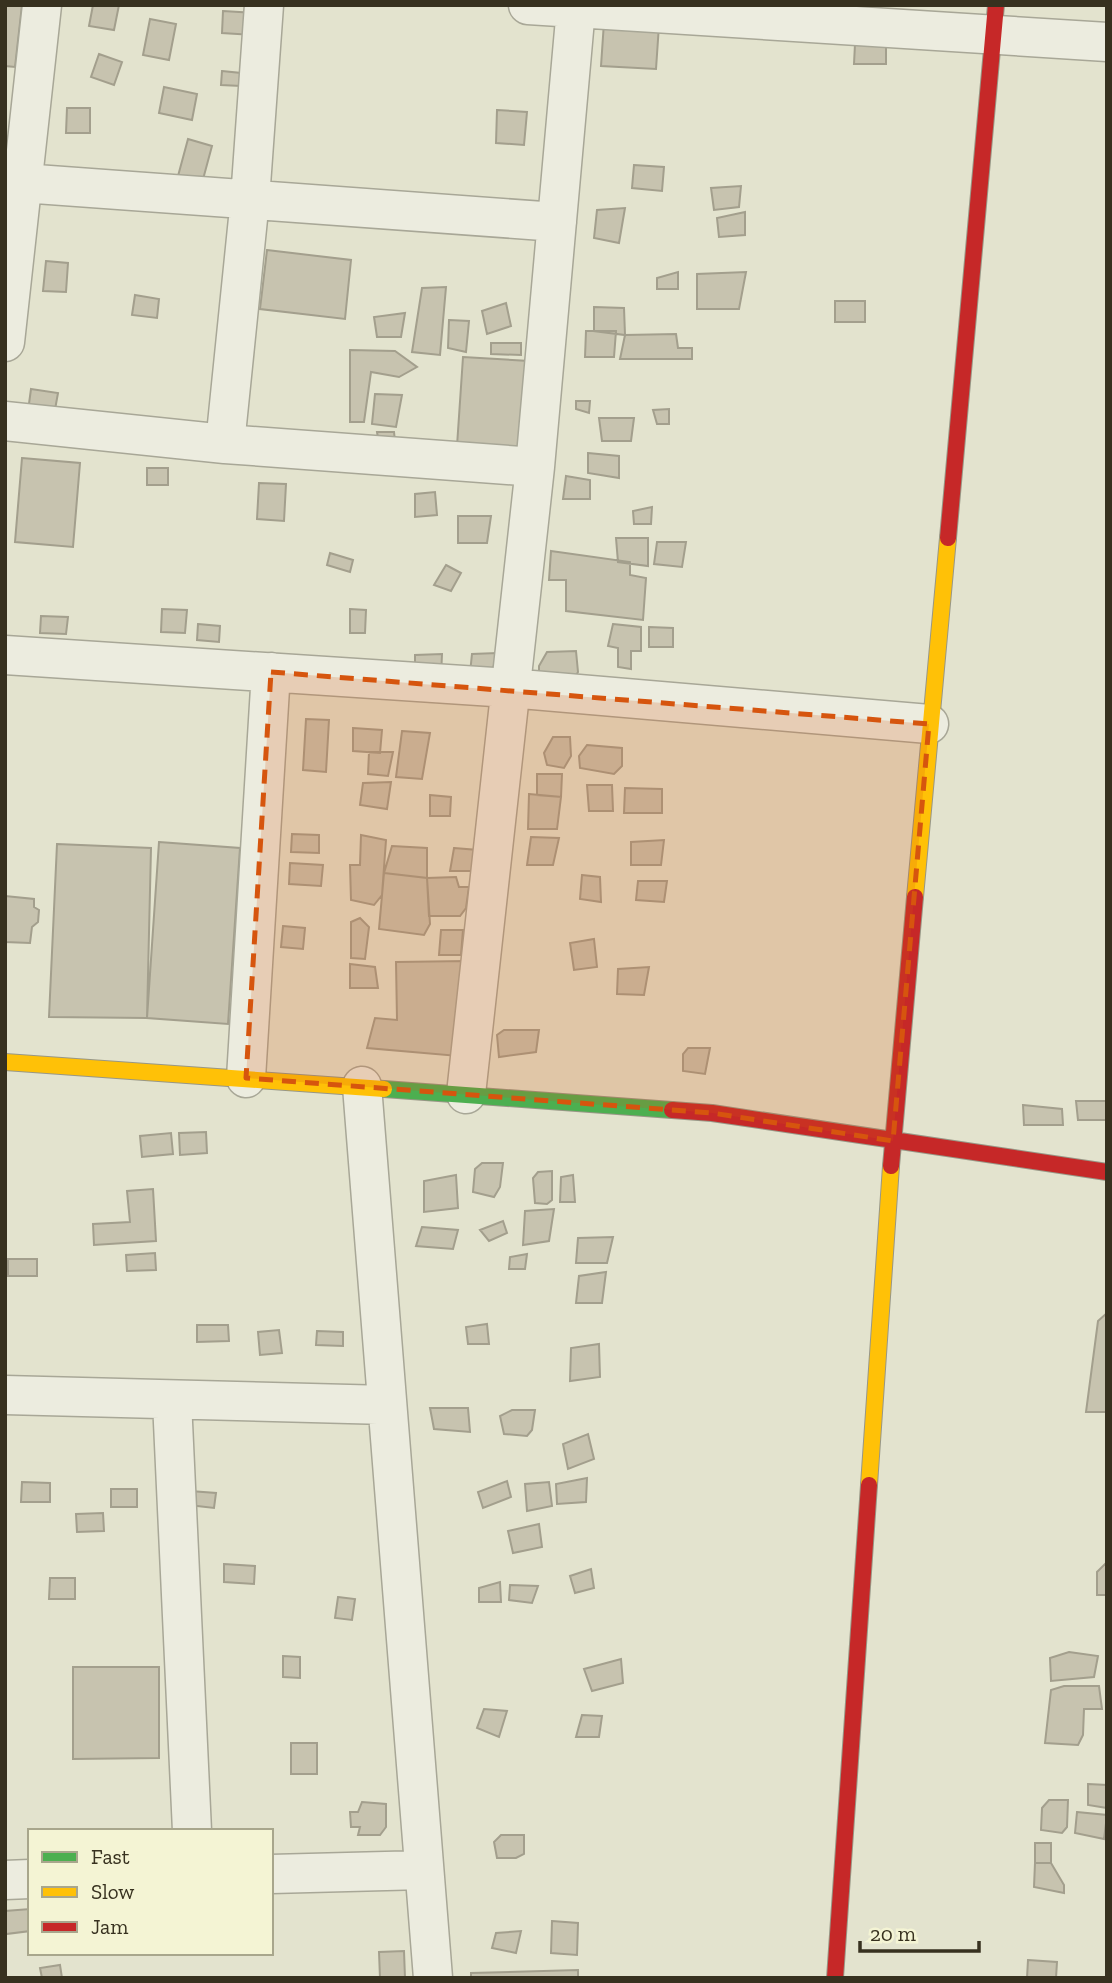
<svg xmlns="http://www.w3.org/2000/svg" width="1112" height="1983" font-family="'Zilla Slab',serif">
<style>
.building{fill:#c7c3af;stroke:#a39f8d;stroke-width:2}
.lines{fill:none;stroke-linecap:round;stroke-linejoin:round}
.street-casing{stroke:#a8a797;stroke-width:41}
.fast-casing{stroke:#989786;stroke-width:18}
.slow-casing{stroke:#989786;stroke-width:18}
.jam-casing{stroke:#989786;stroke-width:18}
.street{stroke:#ececdf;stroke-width:38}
.fast{stroke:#4caf50;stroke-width:16}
.slow{stroke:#ffc107;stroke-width:16}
.jam{stroke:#c62828;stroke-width:16}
.marked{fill:#d6550e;fill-opacity:0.2;stroke:#d6550e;stroke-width:5;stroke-dasharray:14 9;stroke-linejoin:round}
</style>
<rect width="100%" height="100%" fill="#e3e3ce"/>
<path class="building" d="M5,5H22L15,67L5,66Z
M93,5H119L114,30L89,26Z
M223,11L255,13L253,35L222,33Z
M150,19L176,24L169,60L143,55Z
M604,22L659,25L656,69L601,66Z
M855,44L886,46V64H854Z
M99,54L122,62L114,85L91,77Z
M222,71L241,73V86L221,85Z
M164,87L197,94L192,120L159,113Z
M67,108H90V133H66Z
M497,110L527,112L524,145L496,143Z
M188,139L212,146L202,183L178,176Z
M634,165L664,167L662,191L632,188Z
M741,186L739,207L714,210L711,188Z
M625,208L619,243L594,238L597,210Z
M745,212V235L719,237L717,218Z
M267,250L351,260L345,319L260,309Z
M46,261L68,263L66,292L43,291Z
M678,272V289H657V278Z
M746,272L739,309H697V274Z
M446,287L440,355L412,352L422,288Z
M135,295L159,299L157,318L132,315Z
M835,301H865V322H835Z
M506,303L511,326L487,334L482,311Z
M594,307L624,308L625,335L594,331Z
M405,313L401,337H377L374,317Z
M449,320L469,321L466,352L448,348Z
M586,331H616L614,357H585Z
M676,334L678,348H692V359H620L625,335Z
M491,343H521V355L491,354Z
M350,350L395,351L417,367L399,377L371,372L364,422H350Z
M463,357L529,361L521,452L457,446Z
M31,389L58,393L54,415L28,411Z
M375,394L402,395L396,427L372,424Z
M576,401H590L589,413L576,409Z
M669,409V424H657L653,410Z
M599,418H634L631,441H602Z
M377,432H394L395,441L379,444Z
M588,453L619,456V478L588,473Z
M22,458L80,463L73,547L15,542Z
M147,468H168V485H147Z
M566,476L590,480V499H563Z
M259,483L286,484L284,521L257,519Z
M435,492L437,515L415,517V494Z
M652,507L651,524H634L633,511Z
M458,516H491L487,543H458Z
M616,538H648V566L618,562Z
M657,542H686L682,567L654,564Z
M551,551L630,562V575L646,578L643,620L566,611V580H549Z
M330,553L353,560L350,572L327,565Z
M446,565L461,573L451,591L434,585Z
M162,609L187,610L185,633L161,632Z
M350,609L366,610L365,633H350Z
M41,616L68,617L66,634L40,633Z
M198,624L220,626L219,642L197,640Z
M613,624L641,627V651H631V669L618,667V648L608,646Z
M649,627L673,628V647H649Z
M576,651L578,672L570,685L539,682V666L547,652Z
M497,653L491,677L470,673L472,654Z
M442,654L441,677L415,675V655Z
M306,719L329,720L326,772L303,770Z
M353,728L382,730L380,753L353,751Z
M402,731L430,733L422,779L396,777Z
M553,737H570L571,756L564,768L547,765L544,753Z
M587,745L622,748V766L614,774L580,768L579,756Z
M369,752H393L388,776L368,774Z
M537,774H562L561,797L537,795Z
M391,782L387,809L360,805L363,783Z
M587,785H612L613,811H589Z
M625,788L662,789V813H624Z
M529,794L561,797L557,829H528Z
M430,795L451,797L450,816H430Z
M292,834L319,835V853L291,852Z
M361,835L386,840L382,895L374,905L351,900L350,865H360Z
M531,837L559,838L553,865H527Z
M664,840L661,865H631V842Z
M159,842L240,848L228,1024L147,1018Z
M57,844L151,848L147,1018L49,1017Z
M392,846L427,848V878L384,873Z
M454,848L478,850L474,871H450Z
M290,863L323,865L321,886L289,884Z
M384,873L427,878L430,924L424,935L379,929Z
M582,875L600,877L601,902L580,899Z
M456,877L459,887H469L466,908L460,916H429L427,878Z
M638,881H667L664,902L636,900Z
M5,896L34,899V907L39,910L38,922L32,927L30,943L5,942Z
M360,918L369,927L365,959L351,958V922Z
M283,926L305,928L303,949L281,947Z
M441,930H463L461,955H439Z
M594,939L597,967L574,970L570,943Z
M466,961L458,1056L367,1048L375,1018L397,1020L396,962Z
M350,964L375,967L378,988H350Z
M649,967L644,995L617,994L618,969Z
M504,1030H539L536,1052L499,1057L497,1035Z
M688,1048H710L705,1074L683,1071V1054Z
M1076,1101H1107V1120H1078Z
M1023,1105L1062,1109L1063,1125H1024Z
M206,1132L207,1153L180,1155L179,1133Z
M171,1133L173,1154L142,1157L140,1136Z
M482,1163H503L500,1187L494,1197L473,1192L475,1169Z
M552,1171V1200L547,1204L535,1203L533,1178L538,1172Z
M456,1175L458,1208L424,1212V1181Z
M573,1175L575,1202H560L561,1177Z
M153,1189L156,1241L94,1245L93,1224L130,1222L127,1191Z
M554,1209L549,1241L523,1245L525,1211Z
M503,1221L507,1233L489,1241L480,1230Z
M422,1227L458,1230L453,1249L416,1246Z
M613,1237L607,1263H576L578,1238Z
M155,1253L156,1270L127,1271L126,1255Z
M527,1254L525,1269H509L510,1257Z
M8,1259H37V1276H8Z
M606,1272L602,1303H576L579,1276Z
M1107,1313V1412H1086L1098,1321Z
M487,1324L489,1344H468L466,1327Z
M197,1325H228L229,1341L197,1342Z
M279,1330L282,1353L260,1355L258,1332Z
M317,1331L343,1332V1346L316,1345Z
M599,1344L600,1377L570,1381L571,1348Z
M430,1408H468L470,1432L434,1429Z
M512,1410H535L532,1430L527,1436L504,1434L500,1416Z
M588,1434L594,1459L568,1469L563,1444Z
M587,1478L586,1502L557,1504L556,1484Z
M507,1481L511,1497L483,1508L478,1492Z
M22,1482L50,1483V1502H21Z
M549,1482L552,1506L527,1511L525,1484Z
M111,1489H137V1507H111Z
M190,1491L216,1493L214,1508L189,1505Z
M103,1513L104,1531L77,1532L76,1514Z
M539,1524L542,1547L513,1553L508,1531Z
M1106,1563L1107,1595H1097V1572Z
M224,1564L255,1566L254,1584L224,1582Z
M591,1569L594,1588L575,1593L570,1576Z
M50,1578H75V1599H49Z
M500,1582L501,1602H479V1588Z
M510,1585L538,1586L532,1603L509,1600Z
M338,1597L355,1599L352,1620L335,1618Z
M1069,1652L1098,1656L1094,1677L1051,1681L1050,1658Z
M283,1656L300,1657V1678L283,1677Z
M621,1659L623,1683L592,1691L584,1669Z
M73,1667H159V1758L73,1759Z
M1064,1686H1099L1102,1709H1084L1083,1735L1078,1745L1045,1743L1051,1690Z
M484,1709L507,1711L499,1737L477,1728Z
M582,1715L602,1716L599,1737H576Z
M291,1743H317V1774H291Z
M1088,1784L1107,1785V1808L1088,1805Z
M1049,1800H1068L1067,1827L1062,1833L1041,1830L1042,1808Z
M362,1802L386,1804V1827L380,1835H358L360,1827H351L350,1812H358Z
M1077,1812L1107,1815L1104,1839L1075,1833Z
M501,1835H524V1854L516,1858H497L494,1842Z
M1035,1843H1051V1863H1035Z
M1035,1863H1051L1064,1885V1893L1034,1887Z
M30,1909V1931L6,1934L5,1911Z
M552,1921L578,1923L577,1955L551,1953Z
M521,1931L516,1953L492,1948L496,1933Z
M404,1951L405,1978H380L379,1952Z
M1028,1960L1057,1962L1056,1978H1027Z
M60,1965L62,1978H42L40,1968Z
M578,1970V1978H471V1973Z"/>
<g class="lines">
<defs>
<path id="street" d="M528,5L1107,42
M22,183L557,222
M5,342L42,5
M5,421L225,444L250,199L264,5
M225,444L535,467
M5,655L509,688L929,724
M246,1078L271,672
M362,1086L433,1978
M466,1094L535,467L576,8
M5,1395L387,1405
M172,1401L192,1831
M271,1874L424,1870
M5,1880L30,1879"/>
<path id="fast" d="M384,1089L672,1110"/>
<path id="slow" d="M915,897L948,538
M5,1062L384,1089
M869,1485L891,1166"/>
<path id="jam" d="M948,538L996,5
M672,1110L712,1113L1107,1172
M891,1166L915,897
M835,1978L869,1485"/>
</defs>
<use href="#street" class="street-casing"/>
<use href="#fast" class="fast-casing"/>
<use href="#slow" class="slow-casing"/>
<use href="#jam" class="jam-casing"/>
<use href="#street" class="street"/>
<use href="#fast" class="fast"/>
<use href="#slow" class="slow"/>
<use href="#jam" class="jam"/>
</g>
<path class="marked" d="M271,672L929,724L893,1141L712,1113L246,1078Z"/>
<rect width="1112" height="1983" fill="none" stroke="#37311f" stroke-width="14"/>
<rect x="28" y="1829" width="245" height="126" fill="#f4f4d4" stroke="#a8a68c" stroke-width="2"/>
<rect x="42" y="1852" width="35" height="10" fill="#4caf50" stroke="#a8a68c" stroke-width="2"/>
<text x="91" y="1864" font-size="21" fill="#37311f">Fast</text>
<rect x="42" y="1887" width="35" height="10" fill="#ffc107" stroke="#a8a68c" stroke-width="2"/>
<text x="91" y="1899" font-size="21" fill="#37311f">Slow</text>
<rect x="42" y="1922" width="35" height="10" fill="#c62828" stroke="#a8a68c" stroke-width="2"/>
<text x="91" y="1934" font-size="21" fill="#37311f">Jam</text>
<path d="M860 1941v10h119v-10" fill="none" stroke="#37311f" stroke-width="3.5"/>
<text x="870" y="1941" font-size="21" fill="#37311f" stroke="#f4f4d4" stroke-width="5" paint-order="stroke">20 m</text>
</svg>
